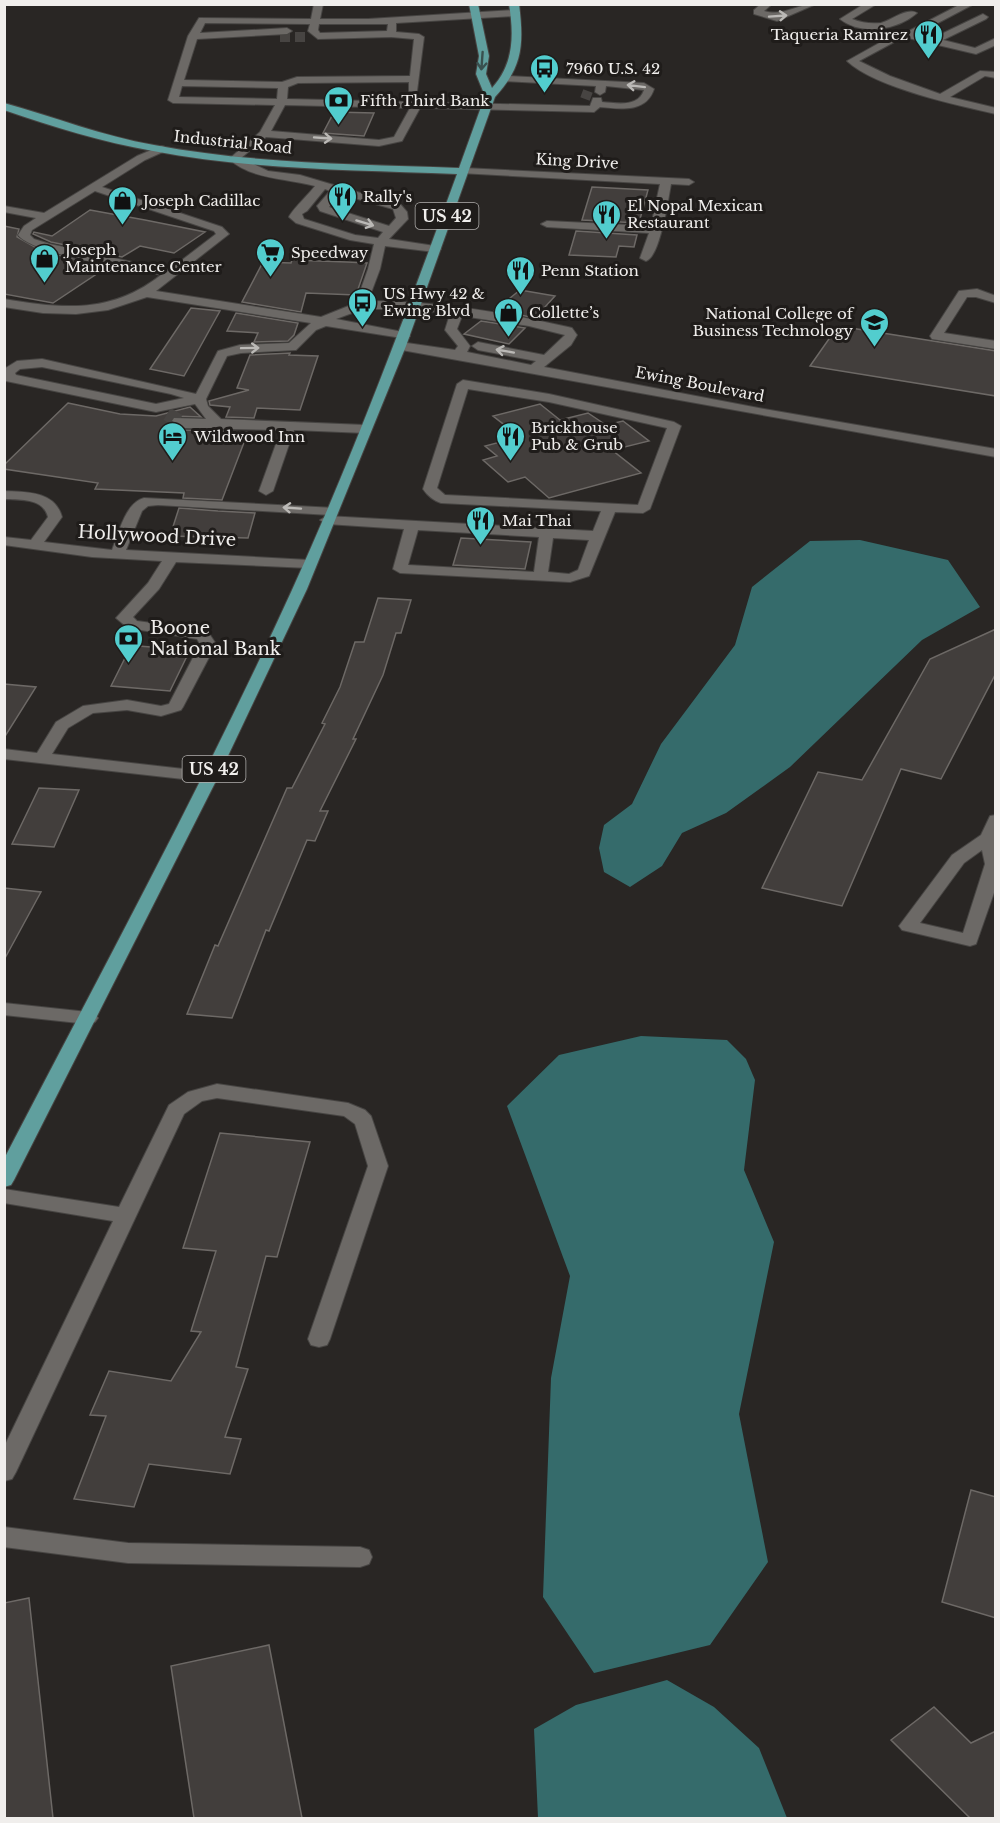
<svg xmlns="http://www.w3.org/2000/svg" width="1000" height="1823" font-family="'Libre Baskerville',serif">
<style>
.water{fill:#356b6b}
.building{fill:#423e3c;stroke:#6d6966;stroke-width:1.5}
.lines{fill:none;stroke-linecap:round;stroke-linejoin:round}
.minor-tunnel-far1{stroke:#474442;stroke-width:10;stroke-dasharray:10 5;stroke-linecap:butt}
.minor-tunnel{stroke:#474442;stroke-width:14;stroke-dasharray:14 7;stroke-linecap:butt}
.minor-casing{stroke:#474543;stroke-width:2}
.major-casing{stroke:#474543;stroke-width:2}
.minor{fill:#6c6966;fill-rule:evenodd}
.major{fill:#609f9e;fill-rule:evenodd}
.oneway{stroke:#bbb9b6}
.oneway2{stroke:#39504f}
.labels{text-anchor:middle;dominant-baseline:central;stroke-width:6;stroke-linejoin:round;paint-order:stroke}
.far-poi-label{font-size:15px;fill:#f0eeec;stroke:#1f1c1a;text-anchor:start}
.far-street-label{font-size:15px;fill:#f0eeec;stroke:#1f1c1a}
.shield{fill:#1f1c1a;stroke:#b1afad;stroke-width:1.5}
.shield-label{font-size:16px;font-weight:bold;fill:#f0eeec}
.street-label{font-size:18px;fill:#f0eeec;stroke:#1f1c1a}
.poi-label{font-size:18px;fill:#f0eeec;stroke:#1f1c1a;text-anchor:start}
</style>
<rect width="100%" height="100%" fill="#292624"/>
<path class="water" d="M860,540L948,560L980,607L922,640L790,767L726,813L682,833L662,866L630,887L604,872L599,848L604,825L632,804L661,744L735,645L752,587L810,541Z
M641,1036L727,1040L746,1059L755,1080L744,1170L774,1242L739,1414L768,1562L710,1645L594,1673L543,1597L551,1378L570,1276L507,1106L559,1055Z
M667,1680L714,1707L759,1748L787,1818H538L534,1729L576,1705Z"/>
<path class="building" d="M334,112L374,113L364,136L323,133Z
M592,187L648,190L639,223L582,220Z
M90,210L145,220L205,232L174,253L140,246L122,257L51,242L33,234L34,232L52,236Z
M4,226L19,229L17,237L42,251L107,267L53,303L4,294Z
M576,231L637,235L634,247L619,246L616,257L569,255Z
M292,260L347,262L367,263L356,295L306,293L301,312L242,302L263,262L291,263Z
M520,290L555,296L535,318L495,310Z
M191,308L220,311L184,376L150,369Z
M236,313L298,323L294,335L288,341L254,342L258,333L227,331Z
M481,321L525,328L509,344L464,334Z
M838,326L996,351V396L810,366Z
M290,353L289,355L318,356L300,410L257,408L254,418L226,417L230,407L210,405L209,401L249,390L237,388L250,355Z
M68,403L120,414L156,416L190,407L201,417L174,416L170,422L185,430L248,432L222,500L183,498L184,493L95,489L98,483L4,469V465Z
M540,404L560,420L588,413L606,425L623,421L649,441L612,450L641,473L549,498L525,477L508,482L483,460L497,456L485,446L520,437L493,416Z
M179,508L218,511L255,513L248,538L170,536Z
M461,538L531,542L525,569L453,565Z
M378,598L411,600L401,633H396L383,675L353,739H356L320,811H328L315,841L307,840L269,931L266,930L232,1018L187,1014L215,945L218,946L287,788H292L325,724L322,723L340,687L355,642H364Z
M996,629V673L941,779L901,769L842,906L762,888L818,772L862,780L930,659Z
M138,646L190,650L170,691L111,686L126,656L133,657Z
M4,684L36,687L4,738Z
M39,788L79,790L54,847L12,844Z
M4,888L41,892L4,960Z
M220,1133L310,1142L277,1257L266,1256L236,1367L248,1369L225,1437L241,1439L230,1474L149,1464L134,1507L74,1499L106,1416L90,1415L109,1371L171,1381L201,1332L191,1331L216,1251L183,1248Z
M971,1490L996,1497V1618L942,1602Z
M29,1598L53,1818H4V1603Z
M269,1645L302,1818H194L171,1666Z
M934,1707L971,1743L996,1731V1818H970L891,1740Z"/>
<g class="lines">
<path class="minor-tunnel-far1" d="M280,37H307
M585,99L588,91"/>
<path class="minor-tunnel" d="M167,414L179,421"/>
<defs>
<path id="minor" d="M314,4H323L320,19H368L515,10L520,13L515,16L396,23V32L419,34L424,37L417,91H409V82L298,83L288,87L287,99L590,106L593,98H601L602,102C616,103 638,108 644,90L606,86L605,92L600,95L595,92L596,86L503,81L501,79L506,76L644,83L654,89C646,113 621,109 600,107L594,112L420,108L402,141L379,146L266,137L241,158L268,171L300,175L401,205L407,212L408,219L389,239L435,246L441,249L435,252L385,246L380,269L368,301C436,301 502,312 568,327L572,328L577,335L571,345L544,367L764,409L996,449V457L396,349L394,346L396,343L400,342L455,350L458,346L445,330L450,314L415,309H363L336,319L408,333L410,336L408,339L326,326L316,330L296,350L241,353L227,356L206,399L208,406L221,419L365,425L372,429L365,433L294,430L273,491L266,495L259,491L281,430L185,428L172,421L174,418L206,419L195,404L156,412L6,381L4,369L17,361L42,359L196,394L218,351L240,345L289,343L311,323L147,297L108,310L76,314L43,313L4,307V299C64,309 111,314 161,275C132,269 34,255 18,235L24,226L36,218L4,212V206L44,213L137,156L161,146L165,147V151L145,160L102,187L222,227L229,234L156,291L321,317L356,303L368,269L374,244L350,240L296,223L289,217C292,210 309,194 315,186C287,178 252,180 229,159L260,132L275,105L173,103L168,100L188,36L199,18L311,19ZM205,23L310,24L308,31L318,39L391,37L414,39L410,76L297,77L282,82L184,80L197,39L287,34L292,31L287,28L200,33ZM319,24H388L387,31L320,33L318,30ZM182,86L278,88L277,99L179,97ZM285,105L410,108L394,137L379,140L271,131ZM325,189L330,191L317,206L320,211L383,232L378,238L355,235L304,219L302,214L307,211ZM95,191L214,231L216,234L169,270L50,244L34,239L30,235L32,230ZM340,194L393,209L396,218L389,226L329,207ZM462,316L529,326L565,335L544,355L478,342L472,346L478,350L536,361L531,365L467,352L470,346L457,329ZM42,367L171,394L184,398L156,404L16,375L15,373L20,369Z
M761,4H772L764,11C784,17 796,4 816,4L777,21L754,14V10Z
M864,4L875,5L852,19C862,23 871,24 881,23C892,20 907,7 917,13C898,30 861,36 840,19Z
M961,4L972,5L917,34L933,38L983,14L988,17L986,19L943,40L975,48L996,38V45L976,54L908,38L896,41L859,61L890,76L940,94L980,71L996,72V78L985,76L950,97L996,108V114C957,105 876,88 847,61L890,37L905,33Z
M464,168L689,179L694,182L689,185L671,184C668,200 660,257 646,261L640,258L649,233L547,227L541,224L547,221L651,226L660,184L460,173V169Z
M977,289L996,296V303L976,297H967L944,333L996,341V349L932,339L930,336L959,291Z
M463,380L549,394L674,422L681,426L650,509L643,513L615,512L589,576L570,582L400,573L393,569L404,529L327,524L320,520L327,516L593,531L601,511L441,503C434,501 427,495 423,489L457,384ZM468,389L549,402L667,428L638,505L445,495L437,488ZM418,530L539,537L534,572L408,565ZM553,538L589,540L578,570L569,574L548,572Z
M4,491C27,492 55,491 62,517L44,542L112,550C119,533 125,503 144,498L335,508L337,511L330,515L158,505L148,506L142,511L126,550L309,560L316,564L309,568L176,562L159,589L133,617L137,621L203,630L208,632L216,644L183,707L181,710L161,716L127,710L93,713L68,728L52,754L210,772L216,773L218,777L216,781L210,782L4,759V749L37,753L56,722L83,706L127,700L161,706L169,704L200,644L197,639L128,628L116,618L148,583L162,561L92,557L4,545V537L31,540L48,517C43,498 21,500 4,499Z
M996,815V887L976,944L970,946L902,930L899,926L902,922L952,855L981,835L990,816ZM982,850L985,864L963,933L920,923L964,863Z
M4,1003L88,1012L95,1014L98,1018L95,1022L88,1024L4,1015Z
M217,1084L348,1103L365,1110L371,1116L388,1166L330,1339L327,1345L319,1347L311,1345L308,1339L368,1166L355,1124L344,1116L217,1098L202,1101L184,1114L16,1472L12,1479L4,1481V1447L113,1221L4,1203V1189L119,1207L169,1105L188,1092Z
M4,1527L128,1543L360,1547L369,1550L372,1557L369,1564L360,1567L128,1563L4,1547Z"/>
<path id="major" d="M469,4H478L489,56L486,74L492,88C514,64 514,35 509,4H519C524,44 523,67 495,97L406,346L307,589L218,777L14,1180L11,1185L4,1187V1159C102,970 204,783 292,590C354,454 406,314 457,174C355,170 253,170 153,151C102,142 53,127 4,110V103C55,117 102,136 154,145C254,164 357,164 459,168L485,96L476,74L479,56Z"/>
</defs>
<use href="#minor" class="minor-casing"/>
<use href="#major" class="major-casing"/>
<use href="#minor" class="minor"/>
<use href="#major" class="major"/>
</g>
<defs><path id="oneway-shaft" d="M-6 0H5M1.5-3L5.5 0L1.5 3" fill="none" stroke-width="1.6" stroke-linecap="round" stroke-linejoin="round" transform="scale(1.5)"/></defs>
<g class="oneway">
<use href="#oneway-shaft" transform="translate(778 16) rotate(-4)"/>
<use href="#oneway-shaft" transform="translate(636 86) rotate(-173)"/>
<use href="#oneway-shaft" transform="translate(323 138) rotate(4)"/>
<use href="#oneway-shaft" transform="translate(365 223) rotate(17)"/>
<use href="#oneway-shaft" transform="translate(250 348) rotate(-1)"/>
<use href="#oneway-shaft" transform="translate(505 351) rotate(-170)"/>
<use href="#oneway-shaft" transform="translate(292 508) rotate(-176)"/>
</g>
<use class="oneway2" href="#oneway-shaft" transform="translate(482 61) rotate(94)"/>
<defs>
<symbol id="restaurant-pin" viewBox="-11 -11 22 30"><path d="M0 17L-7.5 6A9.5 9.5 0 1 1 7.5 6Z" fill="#52cdce" stroke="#1f1c1a"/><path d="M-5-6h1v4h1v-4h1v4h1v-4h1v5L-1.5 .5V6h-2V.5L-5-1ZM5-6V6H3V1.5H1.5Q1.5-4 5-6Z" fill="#111"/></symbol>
<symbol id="bus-pin" viewBox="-11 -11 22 30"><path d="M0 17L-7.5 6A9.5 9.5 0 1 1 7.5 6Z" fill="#52cdce" stroke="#1f1c1a"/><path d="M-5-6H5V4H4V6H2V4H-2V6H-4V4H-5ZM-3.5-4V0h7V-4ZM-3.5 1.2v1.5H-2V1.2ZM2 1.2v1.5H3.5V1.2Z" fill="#111"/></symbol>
<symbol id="bank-pin" viewBox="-11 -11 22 30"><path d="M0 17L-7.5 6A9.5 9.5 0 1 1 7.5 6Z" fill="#52cdce" stroke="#1f1c1a"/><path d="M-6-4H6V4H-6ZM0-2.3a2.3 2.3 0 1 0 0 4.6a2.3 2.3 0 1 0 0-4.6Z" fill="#111"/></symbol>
<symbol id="shop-pin" viewBox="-11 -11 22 30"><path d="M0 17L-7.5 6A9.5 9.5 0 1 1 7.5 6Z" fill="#52cdce" stroke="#1f1c1a"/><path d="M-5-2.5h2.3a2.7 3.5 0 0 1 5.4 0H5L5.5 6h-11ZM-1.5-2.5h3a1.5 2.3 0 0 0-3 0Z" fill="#111"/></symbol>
<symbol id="supermarket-pin" viewBox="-11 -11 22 30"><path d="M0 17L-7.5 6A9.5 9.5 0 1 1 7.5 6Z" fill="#52cdce" stroke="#1f1c1a"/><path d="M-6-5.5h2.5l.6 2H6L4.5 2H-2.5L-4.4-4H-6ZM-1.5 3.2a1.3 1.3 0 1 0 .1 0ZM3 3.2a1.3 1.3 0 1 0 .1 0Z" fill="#111"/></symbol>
<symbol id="university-pin" viewBox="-11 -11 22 30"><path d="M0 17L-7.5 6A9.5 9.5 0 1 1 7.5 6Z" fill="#52cdce" stroke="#1f1c1a"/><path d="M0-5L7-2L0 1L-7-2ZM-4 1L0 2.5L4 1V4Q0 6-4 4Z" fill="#111"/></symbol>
<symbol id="hotel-pin" viewBox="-11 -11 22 30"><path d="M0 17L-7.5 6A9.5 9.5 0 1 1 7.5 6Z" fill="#52cdce" stroke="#1f1c1a"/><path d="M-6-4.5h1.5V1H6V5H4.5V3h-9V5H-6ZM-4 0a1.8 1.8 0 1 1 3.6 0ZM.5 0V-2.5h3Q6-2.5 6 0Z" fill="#111"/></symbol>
</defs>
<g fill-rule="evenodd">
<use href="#restaurant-pin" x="912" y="18" width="33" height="45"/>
<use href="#bus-pin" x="528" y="52" width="33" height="45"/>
<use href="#bank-pin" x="322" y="84" width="33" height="45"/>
<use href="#restaurant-pin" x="326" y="180" width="33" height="45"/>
<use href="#shop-pin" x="106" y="184" width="33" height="45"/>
<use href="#restaurant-pin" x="590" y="198" width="33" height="45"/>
<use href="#supermarket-pin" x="254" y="236" width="33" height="45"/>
<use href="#shop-pin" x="28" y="242" width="33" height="45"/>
<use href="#restaurant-pin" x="504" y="254" width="33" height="45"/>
<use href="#bus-pin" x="346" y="286" width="33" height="45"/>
<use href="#shop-pin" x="492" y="296" width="33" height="45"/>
<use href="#university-pin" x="858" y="306" width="33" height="45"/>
<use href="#hotel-pin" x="156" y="420" width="33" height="45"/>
<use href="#restaurant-pin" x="494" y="420" width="33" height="45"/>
<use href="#restaurant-pin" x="464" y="504" width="33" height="45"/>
<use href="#bank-pin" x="112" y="622" width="33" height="45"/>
</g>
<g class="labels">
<g class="far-poi-label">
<text x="908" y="34" text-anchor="end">Taqueria Ramirez</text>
<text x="566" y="68">7960 U.S. 42</text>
<text x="360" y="100">Fifth Third Bank</text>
<text x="363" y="196">Rally's</text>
<text x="143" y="200">Joseph Cadillac</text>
<text x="627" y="205">El Nopal Mexican<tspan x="627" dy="17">Restaurant</tspan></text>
<text x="65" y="249">Joseph<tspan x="65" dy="17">Maintenance Center</tspan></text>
<text x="291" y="252">Speedway</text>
<text x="541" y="270">Penn Station</text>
<text x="383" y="293">US Hwy 42 &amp;<tspan x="383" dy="17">Ewing Blvd</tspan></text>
<text x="529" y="312">Collette’s</text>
<text x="853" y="313" text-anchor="end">National College of<tspan x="853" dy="17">Business Technology</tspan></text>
<text x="531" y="427">Brickhouse<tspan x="531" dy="17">Pub &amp; Grub</tspan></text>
<text x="194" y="436">Wildwood Inn</text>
<text x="502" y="520">Mai Thai</text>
</g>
<g class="far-street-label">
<text transform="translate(233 142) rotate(6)">Industrial Road</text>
<text transform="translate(577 161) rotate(3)">King Drive</text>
<text transform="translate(700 384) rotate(11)">Ewing Boulevard</text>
</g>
<g class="shield">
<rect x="415.5" y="203" width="63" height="26" rx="4.5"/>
<rect x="182.5" y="756" width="63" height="26" rx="4.5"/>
</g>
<g class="shield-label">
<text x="447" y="216">US 42</text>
<text x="214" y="769">US 42</text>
</g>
<g class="street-label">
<text transform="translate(157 536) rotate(3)">Hollywood Drive</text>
</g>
<g class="poi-label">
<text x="150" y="628">Boone<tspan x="150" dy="21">National Bank</tspan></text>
</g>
</g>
<rect width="1000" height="1823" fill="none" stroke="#f0eeec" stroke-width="12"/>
</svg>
